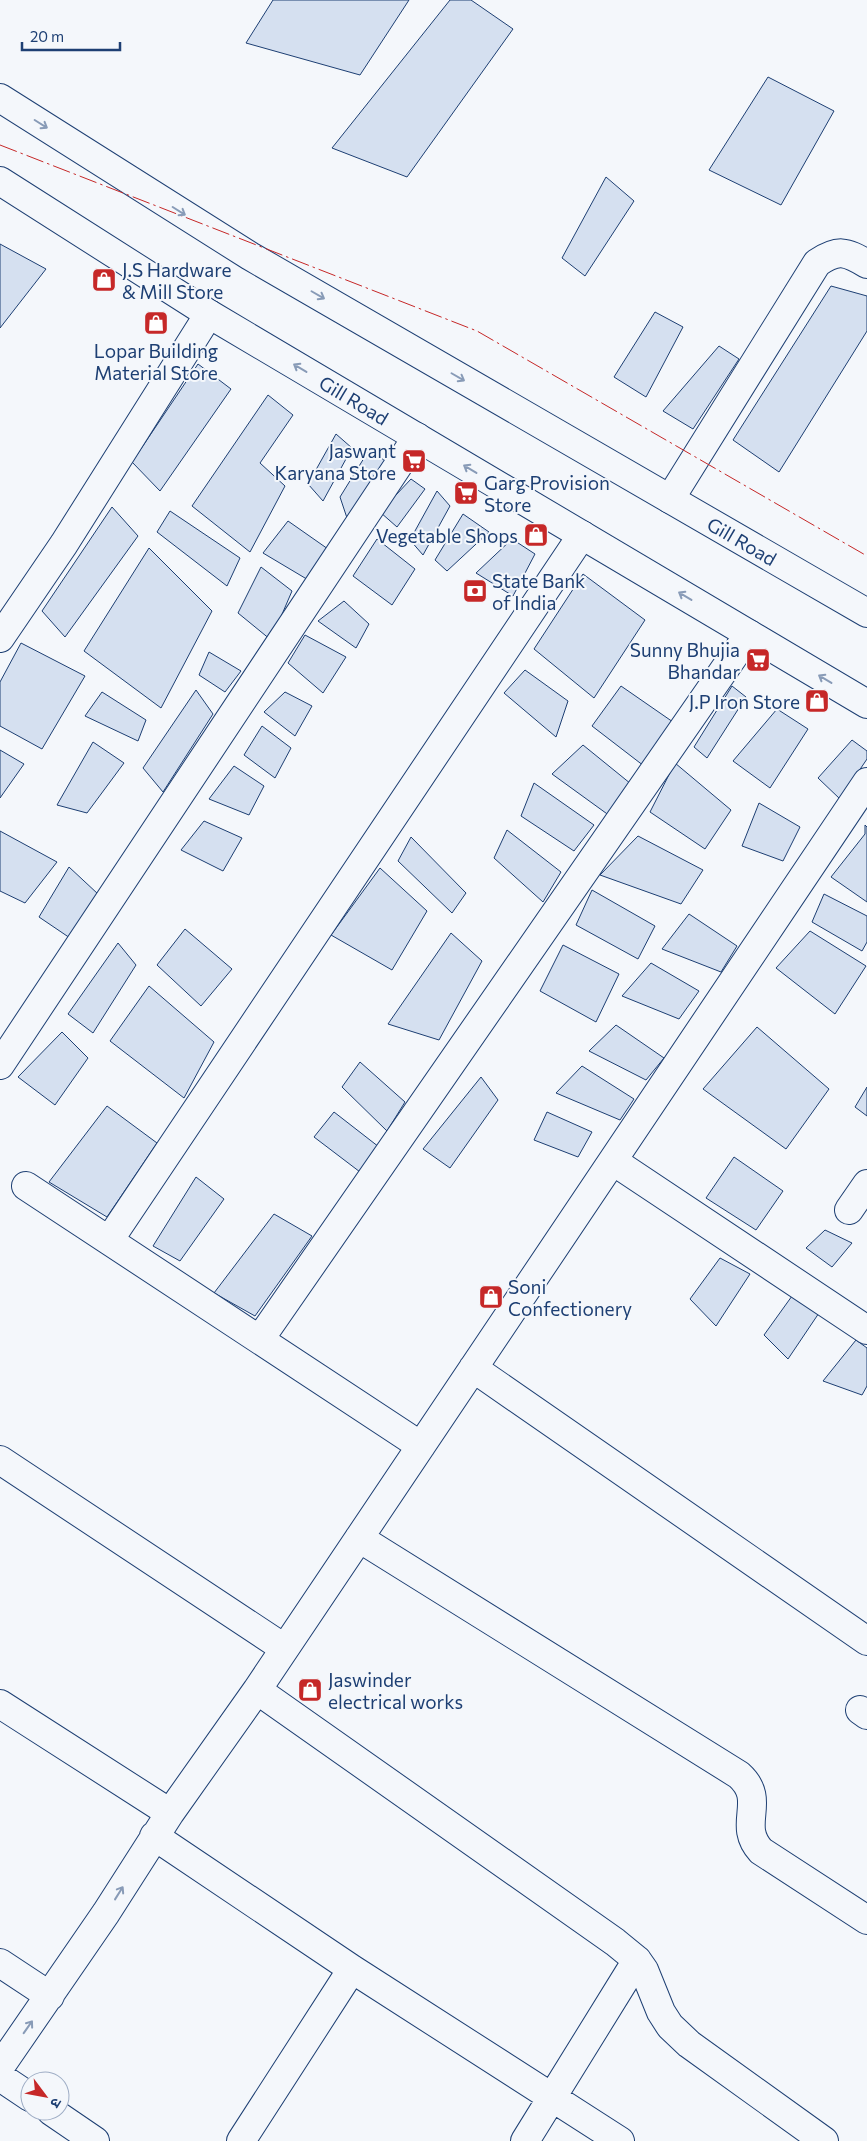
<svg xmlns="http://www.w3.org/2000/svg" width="867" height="2141" font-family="Commissioner,'Noto Sans Devanagari',sans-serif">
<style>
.building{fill:#d5e0f0;stroke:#1d3f73}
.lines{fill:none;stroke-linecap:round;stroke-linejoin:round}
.minor-casing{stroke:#1d3f73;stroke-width:30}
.major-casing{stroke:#1d3f73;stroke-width:30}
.minor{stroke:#f4f7fb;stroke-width:28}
.major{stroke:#f4f7fb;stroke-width:28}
.power{stroke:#c62828;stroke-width:1;stroke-dasharray:18 4 2.5 4;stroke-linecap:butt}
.oneway{stroke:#889bb7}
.labels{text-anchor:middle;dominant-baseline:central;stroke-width:4;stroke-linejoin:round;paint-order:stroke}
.poi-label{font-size:19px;fill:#1d3f73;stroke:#f4f7fb;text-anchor:start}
.street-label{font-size:19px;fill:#1d3f73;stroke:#f4f7fb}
</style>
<rect width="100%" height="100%" fill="#f4f7fb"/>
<path class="building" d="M273,0H409L360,75L246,43Z
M450,0H471L513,29L407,177L332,148Z
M768,77L834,111L781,205L709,170Z
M606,177L634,201L585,276L562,258Z
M0,244L46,269L0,328Z
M831,286L867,296V331L779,472L733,440Z
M655,312L683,327L646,397L614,377Z
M719,346L739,359L693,429L663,411Z
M198,364L231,389L160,491L132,462Z
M268,395L293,415L260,463L285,486L250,552L192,506Z
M336,434L352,448L323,501L308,484Z
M369,450L390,464L349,524L340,497Z
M411,479L425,489L397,527L380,512Z
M437,491L450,506L423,555L410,540Z
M112,507L138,536L65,637L42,611Z
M170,511L240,558L227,586L157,532Z
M463,514L489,532L447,571L435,560Z
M288,521L328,549L310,581L263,553Z
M377,539L415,569L392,605L353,576Z
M512,539L535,554L513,596L476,573Z
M149,548L212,611L161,708L84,651Z
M261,567L292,591L271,640L238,613Z
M583,574L645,620L594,698L534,649Z
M344,601L369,624L356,648L318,621Z
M305,635L346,657L323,693L288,663Z
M21,643L85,676L42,749L0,726V682Z
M209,652L241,671L225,692L199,675Z
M525,670L568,701L556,737L504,693Z
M621,686L673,722L644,766L592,726Z
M732,686L746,697L707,758L694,747Z
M196,690L213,714L163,792L143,768Z
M102,692L146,720L138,741L85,716Z
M285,692L312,706L295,736L264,712Z
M777,709L808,729L770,788L733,761Z
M262,726L291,748L275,778L244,755Z
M852,740L867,751V759L840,799L818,778Z
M93,742L124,763L87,813L57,805Z
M583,745L636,788L610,816L552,774Z
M0,750L24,764L0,798Z
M675,763L731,810L705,849L650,812Z
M234,766L264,786L249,815L209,799Z
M534,783L594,825L574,851L521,816Z
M759,803L800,827L783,861L742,846Z
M204,821L242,838L223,871L181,850Z
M865,825L867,827V902L831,877L865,834Z
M507,830L561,872L543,902L494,858Z
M0,831L57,862L25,903L0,891Z
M638,836L703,870L681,904L600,875Z
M411,837L466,893L452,913L398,861Z
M69,867L98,894L70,938L39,917Z
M380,868L427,911L392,970L331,935Z
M592,890L655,926L638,959L576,925Z
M824,894L867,916V942L862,951L812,922Z
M689,914L737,946L721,972L662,949Z
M185,929L232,969L201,1006L157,965Z
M810,931L866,966L835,1014L776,968Z
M451,933L482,961L439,1040L388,1024Z
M118,943L136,965L93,1033L68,1014Z
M563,945L619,974L596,1022L540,991Z
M651,963L699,991L679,1019L622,996Z
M149,986L214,1042L184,1098L110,1041Z
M616,1025L664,1058L646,1080L589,1051Z
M757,1027L829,1089L786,1149L703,1089Z
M62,1032L88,1058L55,1105L18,1077Z
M360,1062L405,1102L387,1131L342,1087Z
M582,1066L634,1099L620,1120L556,1093Z
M481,1077L498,1100L450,1168L423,1149Z
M867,1087V1116L855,1107Z
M107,1106L157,1143L107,1217L49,1182Z
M334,1112L379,1147L364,1175L314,1137Z
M547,1112L592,1132L578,1157L534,1140Z
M734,1157L783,1191L756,1230L706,1198Z
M196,1177L224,1199L180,1261L153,1246Z
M274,1214L312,1236L255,1316L214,1293Z
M825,1230L852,1243L832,1267L806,1248Z
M720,1258L750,1274L716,1326L690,1299Z
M792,1296L821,1310L788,1359L764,1335Z
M856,1340L867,1348V1386L862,1395L823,1381Z"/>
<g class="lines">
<defs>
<path id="minor" d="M670,499L817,263C838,249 845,251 867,264
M0,638L64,544L209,314
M0,1065L417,437
M613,1161L867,1330
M26,1186L421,1446
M849,1210L867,1184
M110,1239L582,535
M260,1339L749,634
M473,1368L867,1641
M0,1460L284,1648
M359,1538L739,1775C768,1801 736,1824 761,1851L867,1920
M0,1704L170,1813
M860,1710L867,1715
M154,1836L352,1969L620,2141
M0,1963L50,1996
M0,2067L106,1913L170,1813L257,1690
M0,2077L30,2097
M51,2111L95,2141
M241,2141L352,1969
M525,2141L637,1960
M824,2141L689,2044L670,2026L661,2012L644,1970L637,1960L615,1942L257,1690L867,782"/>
<path id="major" d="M0,98L250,256L867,613
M0,181L209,314L867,704"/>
</defs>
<use href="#minor" class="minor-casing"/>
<use href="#major" class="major-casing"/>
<use href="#minor" class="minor"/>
<use href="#major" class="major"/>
<path class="power" d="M0,145L477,331L867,556"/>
</g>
<defs><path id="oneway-shaft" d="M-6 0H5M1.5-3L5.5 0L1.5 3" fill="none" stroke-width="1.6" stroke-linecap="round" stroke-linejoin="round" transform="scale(1.25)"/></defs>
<g class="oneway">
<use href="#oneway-shaft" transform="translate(41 124) rotate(32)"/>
<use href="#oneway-shaft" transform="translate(179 211) rotate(32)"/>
<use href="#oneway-shaft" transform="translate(318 295) rotate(30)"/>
<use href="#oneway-shaft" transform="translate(300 368) rotate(-149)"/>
<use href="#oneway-shaft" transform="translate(458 377) rotate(30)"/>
<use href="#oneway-shaft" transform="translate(470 469) rotate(-149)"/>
<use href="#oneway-shaft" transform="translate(685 596) rotate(-149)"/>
<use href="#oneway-shaft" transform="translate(825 679) rotate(-149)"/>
<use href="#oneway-shaft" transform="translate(119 1893) rotate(-58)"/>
<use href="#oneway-shaft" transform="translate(28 2027) rotate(-55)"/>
</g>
<defs>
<symbol id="shop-square" viewBox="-11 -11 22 22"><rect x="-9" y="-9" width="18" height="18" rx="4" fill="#c62828" stroke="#f4f7fb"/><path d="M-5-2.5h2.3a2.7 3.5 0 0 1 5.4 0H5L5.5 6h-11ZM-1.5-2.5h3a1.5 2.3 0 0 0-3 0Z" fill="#fff"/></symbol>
<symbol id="supermarket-square" viewBox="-11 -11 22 22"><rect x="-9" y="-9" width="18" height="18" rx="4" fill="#c62828" stroke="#f4f7fb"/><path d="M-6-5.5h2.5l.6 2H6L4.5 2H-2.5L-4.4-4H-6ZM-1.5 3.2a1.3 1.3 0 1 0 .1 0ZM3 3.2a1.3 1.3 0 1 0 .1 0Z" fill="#fff"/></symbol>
<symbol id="bank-square" viewBox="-11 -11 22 22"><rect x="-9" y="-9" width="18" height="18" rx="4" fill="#c62828" stroke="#f4f7fb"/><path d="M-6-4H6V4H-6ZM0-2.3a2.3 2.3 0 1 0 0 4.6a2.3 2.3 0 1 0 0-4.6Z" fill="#fff"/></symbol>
</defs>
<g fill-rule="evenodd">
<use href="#shop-square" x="90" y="266" width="28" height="28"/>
<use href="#shop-square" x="142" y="309" width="28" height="28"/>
<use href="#supermarket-square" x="400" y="447" width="28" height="28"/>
<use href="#supermarket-square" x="452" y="479" width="28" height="28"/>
<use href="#shop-square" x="522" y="521" width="28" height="28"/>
<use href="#bank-square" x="461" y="577" width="28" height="28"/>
<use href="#supermarket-square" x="744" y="646" width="28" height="28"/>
<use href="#shop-square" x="803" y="687" width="28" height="28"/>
<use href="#shop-square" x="477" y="1283" width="28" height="28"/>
<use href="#shop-square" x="296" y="1676" width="28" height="28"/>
</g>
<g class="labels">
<g class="poi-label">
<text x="122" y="269">J.S Hardware<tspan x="122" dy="22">&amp; Mill Store</tspan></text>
<text x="156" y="350" text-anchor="middle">Lopar Building<tspan x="156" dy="22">Material Store</tspan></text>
<text x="396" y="450" text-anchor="end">Jaswant<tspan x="396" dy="22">Karyana Store</tspan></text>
<text x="484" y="482">Garg Provision<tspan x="484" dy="22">Store</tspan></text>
<text x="518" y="535" text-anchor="end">Vegetable Shops</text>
<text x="492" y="580">State Bank<tspan x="492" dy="22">of India</tspan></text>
<text x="740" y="649" text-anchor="end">Sunny Bhujia<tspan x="740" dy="22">Bhandar</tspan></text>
<text x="800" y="701" text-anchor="end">J.P Iron Store</text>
<text x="508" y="1286">Soni<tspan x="508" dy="22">Confectionery</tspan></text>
<text x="328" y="1679">Jaswinder<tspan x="328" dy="22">electrical works</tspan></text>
</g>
<g class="street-label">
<text transform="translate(354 400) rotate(31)">Gill Road</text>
<text transform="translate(742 541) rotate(30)">Gill Road</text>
</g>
</g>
<g transform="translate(45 2096) rotate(122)"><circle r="24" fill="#f4f7fb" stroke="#9eadc5"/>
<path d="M0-4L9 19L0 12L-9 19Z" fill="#c62828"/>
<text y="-8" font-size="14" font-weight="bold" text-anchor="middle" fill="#1d3f73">उ</text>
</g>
<path d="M22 42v8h98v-8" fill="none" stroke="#1d3f73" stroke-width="2.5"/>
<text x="30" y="42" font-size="15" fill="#1d3f73" stroke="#f4f7fb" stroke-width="4" paint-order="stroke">20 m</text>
</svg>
